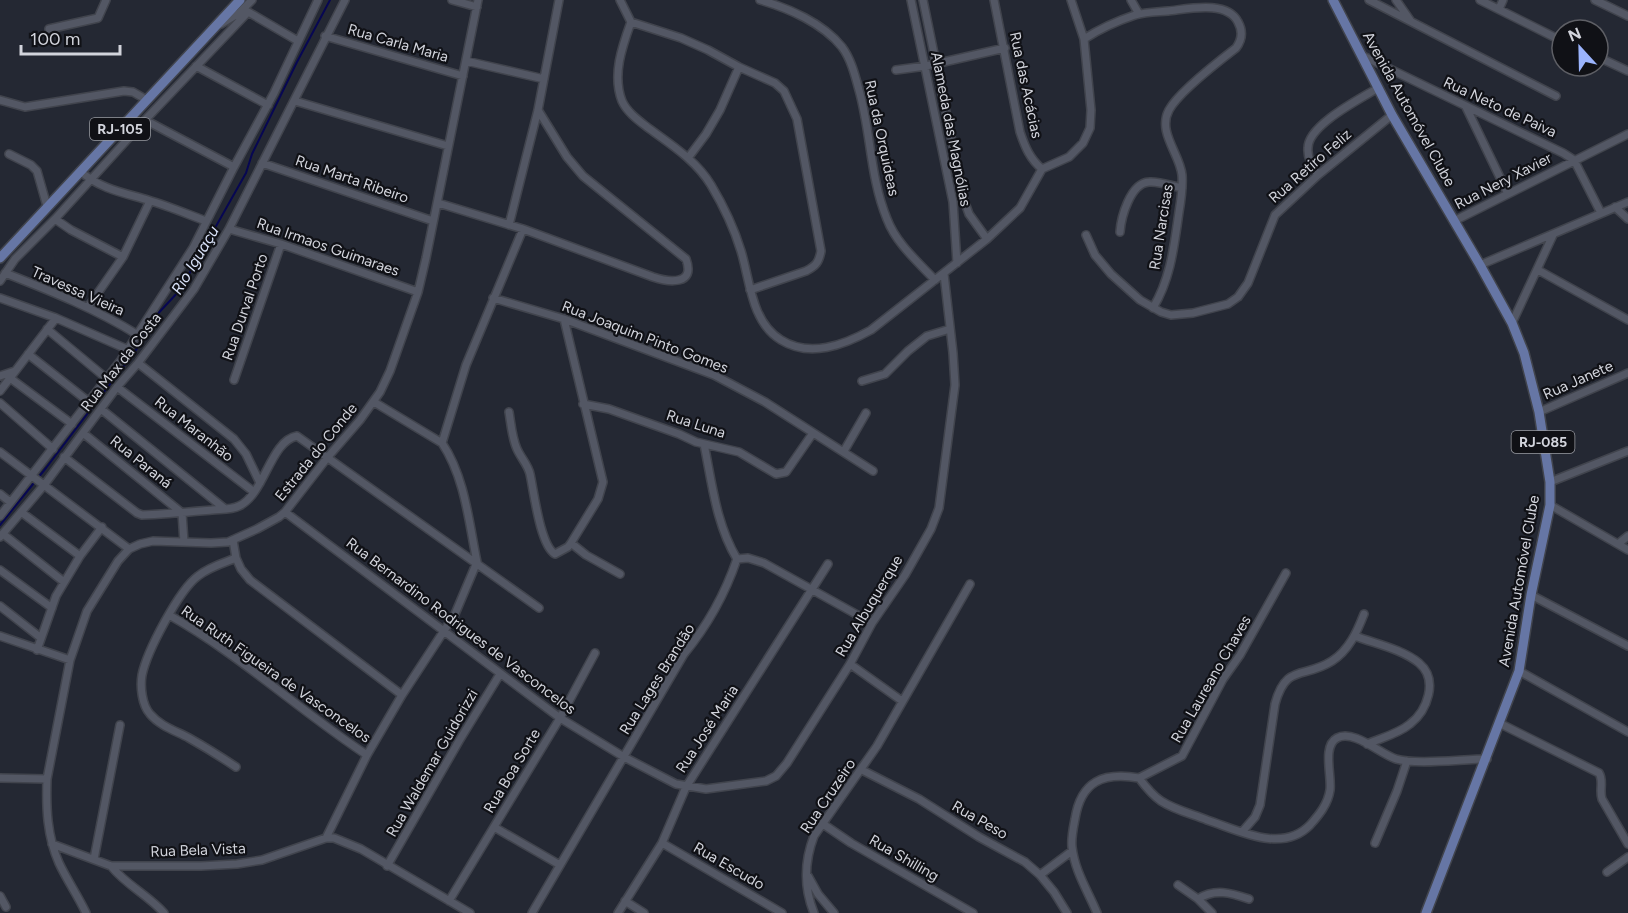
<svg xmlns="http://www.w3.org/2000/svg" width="1628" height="913" font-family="Figtree,sans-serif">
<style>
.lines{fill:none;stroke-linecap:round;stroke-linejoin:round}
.stream{stroke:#070753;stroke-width:2}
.minor-casing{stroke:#41444d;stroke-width:10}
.major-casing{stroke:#41444d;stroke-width:12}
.minor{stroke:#535764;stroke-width:7}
.major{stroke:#6676a5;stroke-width:9}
.labels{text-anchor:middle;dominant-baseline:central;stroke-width:4.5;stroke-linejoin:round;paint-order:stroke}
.shield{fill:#101116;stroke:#989aa1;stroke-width:1.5}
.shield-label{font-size:14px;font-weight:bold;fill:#d2d4dc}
.street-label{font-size:15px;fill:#d2d4dc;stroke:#101116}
.water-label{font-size:16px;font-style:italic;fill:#d9e2f8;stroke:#101116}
</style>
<rect width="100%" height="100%" fill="#242833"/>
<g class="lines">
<path class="stream" d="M0,525L46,468L136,350L152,320L180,290L246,173L252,154L297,62L330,0"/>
<defs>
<path id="minor" d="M452,0L477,7
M620,0L631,22L681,38L708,50L739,67L775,83L784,91L797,119L821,251C819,262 816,266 806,271L750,290
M760,0C788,8 823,23 842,47C851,59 855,75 859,90C871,132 870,178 887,219C896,243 917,261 935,280
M911,0L953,202L957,263
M923,0L964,200L969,214L987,239
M994,0L1020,132C1025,147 1030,159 1042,169
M1131,0L1139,14
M1369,0L1556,96
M1396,0L1410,20
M1480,0L1562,41
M1595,0L1628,16
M243,9L298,41
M1499,9L1503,0
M631,22C622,47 612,75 622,101C627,112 638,120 647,127C670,144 696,160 711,185C723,205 734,228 741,251C750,280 751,322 781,340C810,358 844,345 871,330L987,239L1020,208L1042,169
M221,24L239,13L252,0
M49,29L98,18L106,0
M325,36L463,76
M1084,39C1101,28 1117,21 1135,15C1146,12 1157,12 1168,11C1188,9 1227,0 1238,22C1243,31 1242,40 1236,48C1219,61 1178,93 1169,110C1157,132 1180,154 1182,175C1183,187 1181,200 1179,212C1174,246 1171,278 1153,308
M1361,55L1563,153L1574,160L1601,213
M1598,57L1628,71
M466,61L544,79
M196,66L268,105
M896,70L926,66L1005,48
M0,100L25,107L124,91L133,92L147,100
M295,101L448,146
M1466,107L1508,194
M145,120L234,167
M9,154L31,165L37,171L47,206
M688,158L706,134L720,110L739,67
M262,163L433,221
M1042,169L1069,157L1083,143L1090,128L1091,110L1084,39L1071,0
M80,171C100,189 124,193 148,200C168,206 187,214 206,221
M1318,175C1313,167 1307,158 1308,148C1308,125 1360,99 1378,88
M438,203L523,229L653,277C668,282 696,286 686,259L583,176L567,157L538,110
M1615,207L1628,219
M55,219L71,230L123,257
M1454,221L1628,134
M509,225L538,110L559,0
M229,229L281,244L418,292
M1120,232C1121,218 1130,183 1149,182C1159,181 1172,186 1182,188
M1086,235L1095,255L1111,274L1140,300L1161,312L1171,315L1193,313L1228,304L1238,297L1248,283L1275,215L1318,175L1392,115
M1480,265L1628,202
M1538,270L1628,320
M5,273C51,291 96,309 138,335
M0,281L15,259L55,219L145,120L248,12
M0,298L56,318L129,350
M493,298L564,319L714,375L765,402L873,471
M88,307L123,257L150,201
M1512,323L1553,235
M47,329L106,378
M28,354L89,402
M138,363L234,439L246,454L260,483
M0,376L15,371
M10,378L72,424
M234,380L281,244
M862,381L885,374L908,351L927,336L950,329
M117,387L254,492
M0,391L56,318
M374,402L442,443
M0,403L53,449
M583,404L609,409L679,434L696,442L739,452L776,474L786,472L813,433
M101,409L225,509
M509,412C511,424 512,438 517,449C521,458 528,465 530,474C534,492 540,545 555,554L568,547L571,543L598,499L603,482L564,319
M1539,412L1628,373
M83,433L182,513L184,542
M844,451L866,413
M0,452L129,549
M64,457L137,513L142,515C165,514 188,512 212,510C220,509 231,510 239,506C265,494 270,441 297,436L539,608
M1550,482L1628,451
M0,494L10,502
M1550,505L1628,550
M21,512L80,556
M285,512L560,718L624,757L676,784L706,789L766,781L776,776L787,763L850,664L872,623L905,575L931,529L939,508L955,385L953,353L944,274
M0,516L121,360L193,248L234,167L274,93L318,0
M3,534L64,582
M0,537L45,484L117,387L138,363L194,289L229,229L345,0
M233,540L236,558C223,563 209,567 198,576C179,590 147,651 142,675C140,687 142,705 150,714C160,726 176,731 189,738C205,747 221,757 236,767
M571,543L586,555L620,574
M1618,544L1628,536
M236,558L241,569L250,580L402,695
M737,559L748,558L764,563L872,623
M477,562C469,523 465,477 442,443L466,365L523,229
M0,570L52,608
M1531,595L1628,646
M0,606L41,638
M169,615C239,654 300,711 367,755
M0,636L70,660
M1355,636C1376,644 1402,649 1419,663C1439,680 1427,711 1410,724C1398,734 1381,738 1367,744
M37,650L56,596L80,556L102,527
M850,664L902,701
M1519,671L1628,732
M1499,723L1599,773C1604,781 1599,790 1602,799L1628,844
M862,770L919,799L979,837L1025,862L1040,875L1054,892L1067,913
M0,778L47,779
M1139,778L1182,756L1223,679L1240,655L1286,573
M823,824L851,843L973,913
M494,827L560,865
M1242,832L1255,817L1260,805L1275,704C1286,663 1304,679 1332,661C1349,650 1357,632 1364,614
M326,838L367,755L402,695L455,614L477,562
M662,843L782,913
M1375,843L1397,791L1407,761
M52,844L111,866H201L237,864L262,860L326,838H334L361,849L470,913
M94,859L120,725
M111,866C126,885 148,895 164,913
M387,866L459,741L500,674
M1607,872L1628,857
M1040,875L1072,851
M808,876L818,894L834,913
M1178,885L1198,899L1212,913
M0,896L6,907
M1198,899C1215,888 1231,893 1249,899
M449,901L560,718L595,653
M625,901L644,913
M86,913C78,896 67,880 59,863C47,836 46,808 47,779L70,660L87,611L118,561L129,549L140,544L153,541L211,543L228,542L257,529L279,517L285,512L327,458L360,420L380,392L390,371L418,292L426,258L478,0
M532,913L684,654C708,625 725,594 737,559C716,524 712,483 704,444
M618,913L662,843L686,787L828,564
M814,913C804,888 804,862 814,836L877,746L970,584
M1097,913C1088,891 1075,872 1072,847C1071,838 1073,829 1075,819C1081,781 1103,772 1139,778C1145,786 1152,795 1161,801C1175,810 1192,814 1207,820C1238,830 1282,854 1310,825C1319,815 1328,804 1330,790C1332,776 1322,746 1337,738C1354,729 1380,754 1396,759C1416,765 1463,759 1487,759"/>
<path id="major" d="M1333,0L1392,115L1480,265L1512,323L1524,353L1539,412L1550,482V505L1531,595L1519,671L1426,913
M0,258L240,0"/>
</defs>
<use href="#minor" class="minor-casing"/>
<use href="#major" class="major-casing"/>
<use href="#minor" class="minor"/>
<use href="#major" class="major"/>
</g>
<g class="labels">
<g class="shield">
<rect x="90" y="118" width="60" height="22" rx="4.5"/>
<rect x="1511.5" y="431" width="63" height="22" rx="4.5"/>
</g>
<g class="shield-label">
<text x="120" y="129">RJ-105</text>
<text x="1543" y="442">RJ-085</text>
</g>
<g class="street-label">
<text transform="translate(398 43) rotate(16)">Rua Carla Maria</text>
<text transform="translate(1026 85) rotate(78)">Rua das Acácias</text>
<text transform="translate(1500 107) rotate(25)">Rua Neto de Paiva</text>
<text transform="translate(1409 109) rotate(61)">Avenida Automóvel Clube</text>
<text transform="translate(951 129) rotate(79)">Alameda das Magnólias</text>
<text transform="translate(882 138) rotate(78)">Rua da Orquideas</text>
<text transform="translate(1310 166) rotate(-41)">Rua Retiro Feliz</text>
<text transform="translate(352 179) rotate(19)">Rua Marta Ribeiro</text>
<text transform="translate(1503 181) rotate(-27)">Rua Nery Xavier</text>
<text transform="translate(1161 227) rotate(-81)">Rua Narcisas</text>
<text transform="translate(328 247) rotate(19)">Rua Irmaos Guimaraes</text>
<text transform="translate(78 291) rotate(24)">Travessa Vieira</text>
<text transform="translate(245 307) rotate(-71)">Rua Durval Porto</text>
<text transform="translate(645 337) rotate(21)">Rua Joaquim Pinto Gomes</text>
<text transform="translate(121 362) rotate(-52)">Rua Max da Costa</text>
<text transform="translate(1578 380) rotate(-24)">Rua Janete</text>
<text transform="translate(696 424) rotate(18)">Rua Luna</text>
<text transform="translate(194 429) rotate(38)">Rua Maranhão</text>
<text transform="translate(316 452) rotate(-51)">Estrada do Conde</text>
<text transform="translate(141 462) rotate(39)">Rua Paraná</text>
<text transform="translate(1519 581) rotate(-80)">Avenida Automóvel Clube</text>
<text transform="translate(869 606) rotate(-59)">Rua Albuquerque</text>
<text transform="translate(461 626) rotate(37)">Rua Bernardino Rodrigues de Vasconcelos</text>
<text transform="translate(276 674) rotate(35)">Rua Ruth Figueira de Vasconcelos</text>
<text transform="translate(657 679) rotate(-58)">Rua Lages Brandão</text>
<text transform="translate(1211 679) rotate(-60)">Rua Laureano Chaves</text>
<text transform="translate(707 729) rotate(-57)">Rua José Maria</text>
<text transform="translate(432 763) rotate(-60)">Rua Waldemar Guidorizzi</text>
<text transform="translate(512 771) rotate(-59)">Rua Boa Sorte</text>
<text transform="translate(828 796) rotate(-56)">Rua Cruzeiro</text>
<text transform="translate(980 820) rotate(30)">Rua Peso</text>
<text transform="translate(198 850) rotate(-2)">Rua Bela Vista</text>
<text transform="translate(904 858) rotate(30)">Rua Shilling</text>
<text transform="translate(729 866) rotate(30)">Rua Escudo</text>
</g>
<g class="water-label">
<text transform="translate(195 260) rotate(-59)">Rio Iguaçu</text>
</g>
</g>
<g transform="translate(1580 48) rotate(338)"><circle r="28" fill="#101116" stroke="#5e5f65" stroke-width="1.5"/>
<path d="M0-4.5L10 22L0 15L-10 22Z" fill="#9bb4fd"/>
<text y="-9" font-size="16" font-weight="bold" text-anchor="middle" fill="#d2d4dc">N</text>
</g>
<path d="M21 45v9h99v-9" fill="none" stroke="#d2d4dc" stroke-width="3"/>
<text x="30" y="45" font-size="18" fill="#d2d4dc" stroke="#101116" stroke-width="4.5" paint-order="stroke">100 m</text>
</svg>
